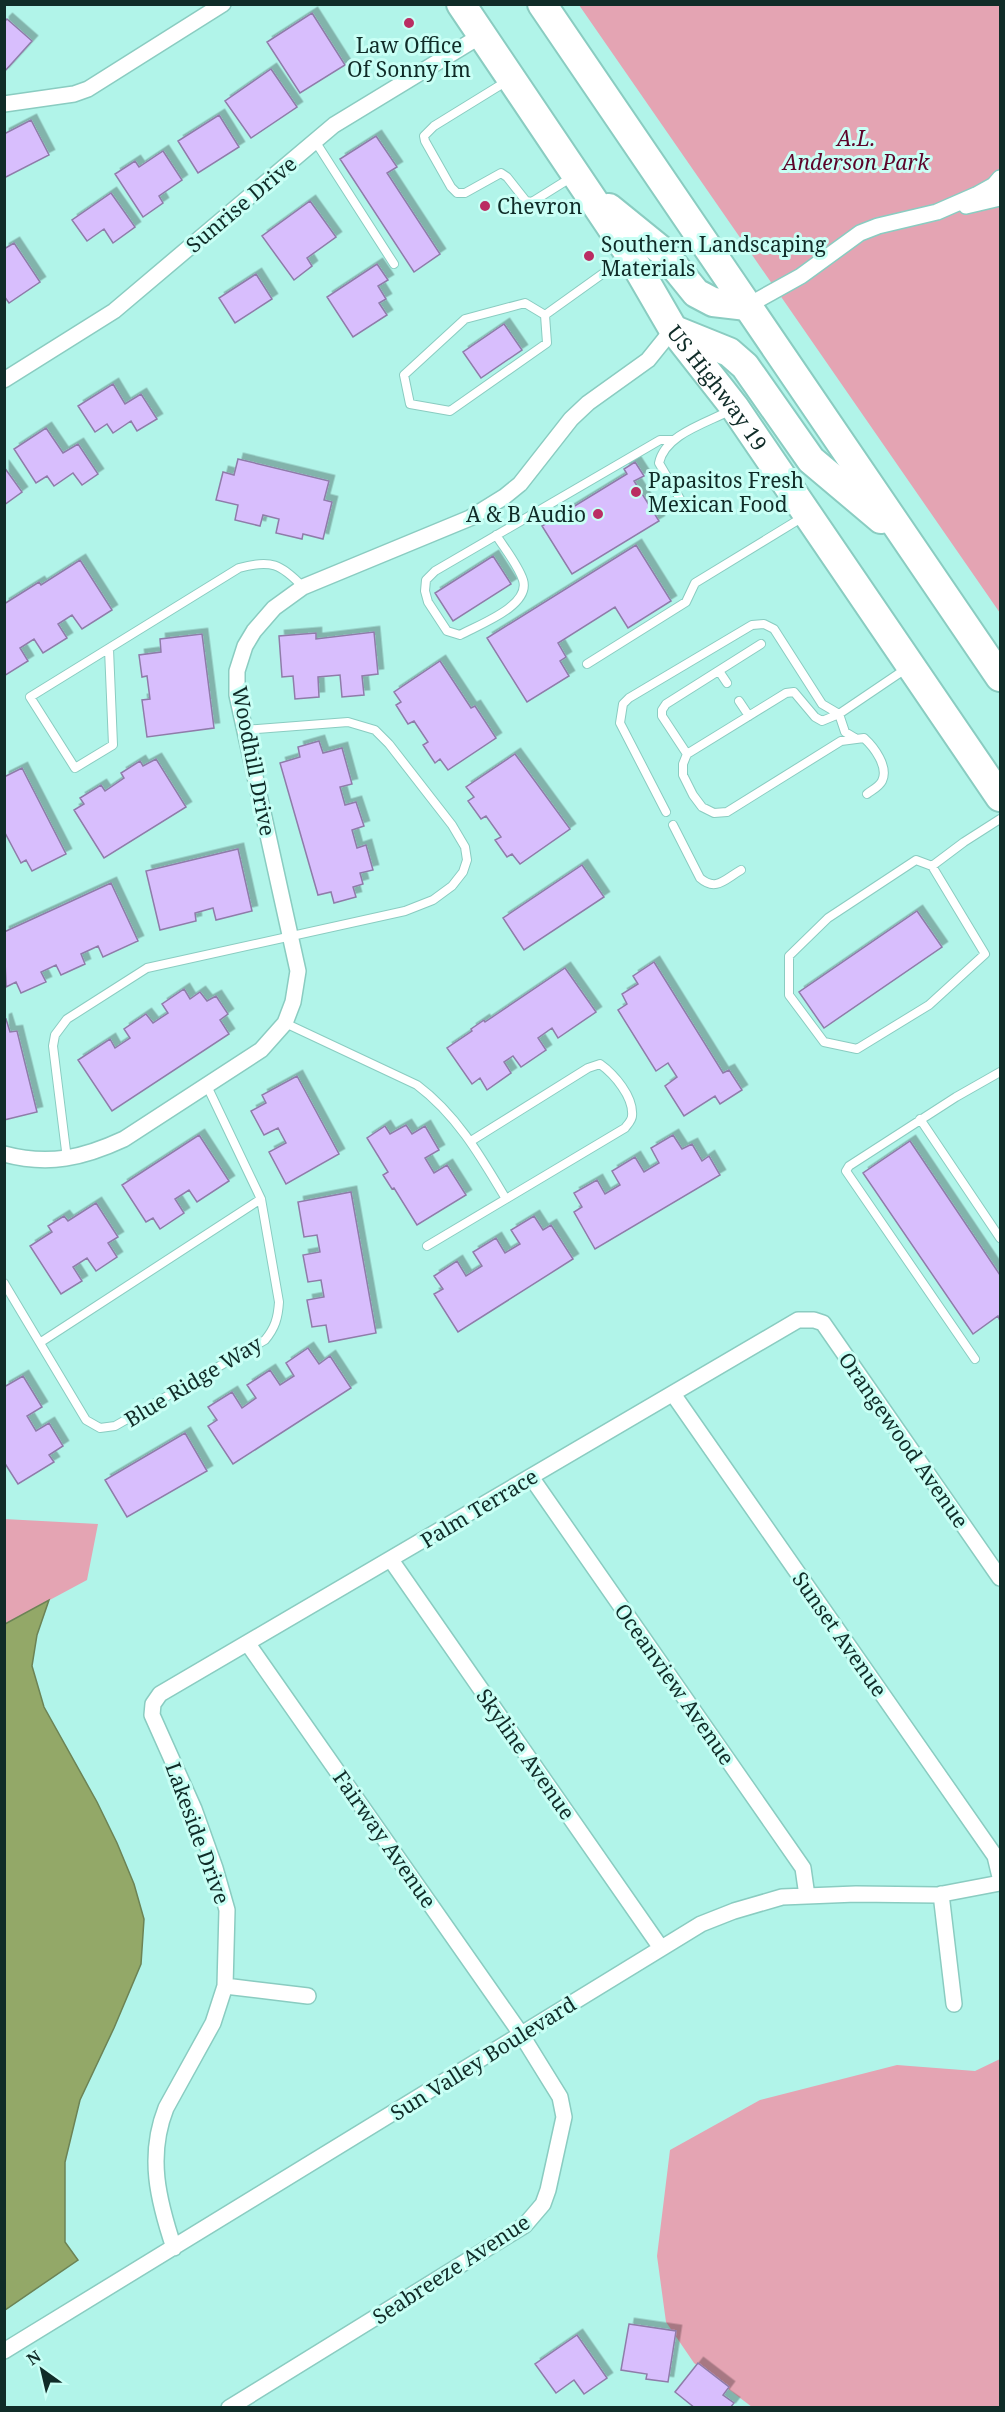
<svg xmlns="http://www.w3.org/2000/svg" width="1005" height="2412" font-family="'Noto Serif',serif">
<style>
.green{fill:#e4a4b3}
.water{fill:#93a868;stroke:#6c8355;stroke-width:1.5}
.building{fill:#d8befd;stroke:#8f7ca9;stroke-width:1.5;filter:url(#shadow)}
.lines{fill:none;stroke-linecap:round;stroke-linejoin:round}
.lane-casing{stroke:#8accc1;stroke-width:10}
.street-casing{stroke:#8accc1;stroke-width:18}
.highway-casing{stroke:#8accc1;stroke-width:32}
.lane{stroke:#fff;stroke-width:8}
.street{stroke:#fff;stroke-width:15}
.highway{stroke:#fff;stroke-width:28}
.poi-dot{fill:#ba2d62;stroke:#c9fff5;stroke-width:2}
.labels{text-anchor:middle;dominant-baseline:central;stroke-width:6;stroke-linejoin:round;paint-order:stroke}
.poi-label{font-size:21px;fill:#102c28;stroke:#c9fff5;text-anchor:start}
.park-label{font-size:21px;font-style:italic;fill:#5d042a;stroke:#c9fff5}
.street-label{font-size:21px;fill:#102c28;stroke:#c9fff5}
</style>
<defs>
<filter id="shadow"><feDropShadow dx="5.5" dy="-5.5" stdDeviation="0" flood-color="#0004"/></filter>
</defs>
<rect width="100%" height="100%" fill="#b1f4e9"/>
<path class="green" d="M579,5H1000V613Z
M4,1519L98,1524L87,1580L5,1624Z
M1000,2059V2407H752L694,2363L666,2322L657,2256L670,2150L760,2100L897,2065L975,2071Z"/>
<path class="water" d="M49,1600L37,1635L32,1666L44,1707L97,1802L117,1843L134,1884L144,1919L141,1964L114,2028L80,2100L65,2162V2242L78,2260L5,2310V1624Z"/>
<path class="building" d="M312,13L345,65L300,93L267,42Z
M7,19L32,41L4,72V22Z
M271,69L297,107L251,138L225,101Z
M219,115L239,147L198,173L178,141Z
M31,120L49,155L4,178V134Z
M376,136L397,167L387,173L440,254L414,272L340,159Z
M163,151L182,180L159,196L163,203L143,217L115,174L135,161L139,167Z
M111,193L135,227L113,243L104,229L87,241L72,220Z
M310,201L336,237L307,258L312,266L294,280L262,236Z
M14,243L40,282L9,303L4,296V249Z
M377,264L388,280L378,286L386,299L379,303L387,315L353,337L327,297Z
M256,274L272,299L235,323L219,298Z
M504,324L522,350L481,378L463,352Z
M113,384L125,404L141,394L157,419L137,431L131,421L113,433L107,424L95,432L78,406Z
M46,428L63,453L78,444L98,474L82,485L73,473L54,486L47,476L36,483L14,449Z
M238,459L329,481L324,500L332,502L323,539L303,534L302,539L276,533L279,519L263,515L260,526L235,520L238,505L216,500L223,472L234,475Z
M635,462L644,476L634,481L659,521L572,574L542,526L627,474L624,469Z
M4,467L22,492L4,505Z
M636,545L671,601L628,628L615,607L558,643L566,657L560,661L569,676L527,702L487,638Z
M493,556L511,584L453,621L435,593Z
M80,560L112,610L82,629L72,615L58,624L67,638L43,653L34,639L20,648L28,661L4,676V604L39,582L41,585Z
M374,632L378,674L362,676L364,695L342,697L340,675L318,677L319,697L295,699L293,676L282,677L279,636L316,633V639Z
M202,634L214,728L147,737L142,700L150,699L147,676L142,677L139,655L161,652L160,639Z
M440,661L471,708L475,706L496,738L448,770L440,759L435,763L423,745L428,742L414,721L408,724L396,705L401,702L394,692Z
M319,741L323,753L342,748L352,784L340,787L345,805L356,802L364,826L352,830L357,848L366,845L373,870L360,873L363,884L353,887L356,897L334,903L331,892L318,895L280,763L300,757L298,747Z
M515,754L570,829L520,864L512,854L507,857L495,840L501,837L486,816L481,819L468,801L474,797L466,787Z
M156,759L186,807L104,858L74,810L84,804L80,798L101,785L105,791L124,778L121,773L140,761L143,766Z
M22,768L66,854L32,871L26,860L21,863L4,831V777Z
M238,849L252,911L216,920L213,908L195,913L196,921L160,930L146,871Z
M582,865L604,897L524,950L503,918Z
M111,883L138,941L103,957L98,946L81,954L85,964L61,975L56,965L41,972L46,982L21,993L16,982L6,987L4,932Z
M917,911L942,947L824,1028L799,992Z
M654,962L723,1073L729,1070L742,1090L720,1104L715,1096L684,1116L665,1086L677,1077L668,1063L656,1071L618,1010L627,1004L622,994L638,984L633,976Z
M565,968L596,1012L558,1038L552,1028L538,1038L546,1050L521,1067L513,1056L504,1062L511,1073L487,1090L480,1078L472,1084L447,1048L472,1031L471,1029L484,1020L485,1022Z
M184,989L190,999L200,992L207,1001L216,996L228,1014L220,1020L229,1034L112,1111L78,1060L110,1039L115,1048L130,1038L124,1029L146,1014L153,1023L168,1013L162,1004Z
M6,1019L10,1032L17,1031L37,1112L4,1120V1020Z
M297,1076L339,1154L286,1184L269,1152L286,1143L278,1128L264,1135L251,1111L266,1103L262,1095Z
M406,1125L412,1134L425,1126L439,1150L425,1158L434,1173L447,1165L466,1195L417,1225L394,1188L392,1189L383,1175L388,1172L367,1138L385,1126L390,1134Z
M199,1135L229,1181L197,1202L189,1190L175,1199L184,1213L160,1229L153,1218L146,1222L122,1185Z
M673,1135L682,1149L692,1144L702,1161L709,1156L720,1175L595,1249L574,1212L582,1207L574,1193L597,1180L605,1194L620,1185L612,1171L635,1157L644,1172L659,1163L651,1148Z
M910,1141L1000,1275V1321L998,1316L973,1334L863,1173Z
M351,1192L376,1333L329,1342L326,1325L312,1327L307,1300L324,1297L321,1280L308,1282L303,1255L320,1252L317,1235L304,1237L298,1202Z
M96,1203L118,1237L108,1243L117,1257L96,1271L87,1258L73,1267L82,1281L61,1294L30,1246L52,1232L48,1226L64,1216L68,1221Z
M534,1216L543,1230L551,1225L573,1259L458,1332L434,1294L443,1289L434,1276L457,1261L466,1276L482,1266L473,1252L496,1238L505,1253L520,1244L511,1230Z
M308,1348L319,1364L330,1356L351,1388L233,1464L208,1426L217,1420L208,1407L232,1392L242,1408L256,1398L247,1385L270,1370L280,1385L294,1376L286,1363Z
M23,1376L42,1407L27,1416L36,1431L49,1423L63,1446L49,1455L54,1462L18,1484L4,1462V1387Z
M185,1433L207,1471L127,1517L105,1480Z
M629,2324L676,2331L668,2382L646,2379L647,2374L621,2370Z
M577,2335L607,2378L584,2394L574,2380L556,2393L535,2364Z
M698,2363L729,2387L723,2395L734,2403L730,2408H695L675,2392Z"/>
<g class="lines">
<defs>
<path id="lane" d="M507,81L434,126L424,136L425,141L451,187L457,193H465L501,173L507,177L526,201L532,202L572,177
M315,141L394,264
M525,303L545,315L547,343L450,411L410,404L404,375L465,319Z
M545,315L626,257
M680,499L659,463C665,434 707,423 731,410
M496,535C505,549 518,565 523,580C531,606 478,625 460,635L447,631L428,602L425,591L426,580L435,571L660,440H673
M109,649L113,745L75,768L30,697L239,568C271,559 281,564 303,587
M587,664L686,602L695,583L803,517
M719,671L727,683
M739,701L749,716
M687,754L662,716V710L666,704L761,644
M867,794C872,790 879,787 882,781C889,767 874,747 864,738L841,741L727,812L714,813L702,807L693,795L683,775V764L687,754L786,693L794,692L815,717L822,721L839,714L907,668
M666,812L620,723L623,704L629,698L752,625L764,624L774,629L822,704L839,714L845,732L855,738
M673,825L700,878C716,892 725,879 741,870
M916,860L932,866L985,954L929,1005L857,1049L824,1042L789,995V956L828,918Z
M932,866L964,842L1000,819
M285,1023L417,1085C457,1115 481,1157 506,1199
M920,1119L1000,1238
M67,1159L53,1046L55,1035L67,1019L147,968L405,911L433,900L452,886L463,872L467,860L465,847L452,825L389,744L375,730L348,722L244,730
M427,1246L625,1128C628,1124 632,1120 632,1116C634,1097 614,1074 600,1064L588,1068L471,1141
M4,1283L86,1420L100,1428L115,1426L265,1340C275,1328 278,1318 279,1302L261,1199L207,1086
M41,1342L261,1199
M975,1359L846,1171L849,1166L956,1097L1000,1072"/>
<path id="street" d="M4,104L74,94L88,89L223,4
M966,206L1000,198
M747,306L801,276L860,233L878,226L937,212L976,195L994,185L1000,178
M4,380L114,311L334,125L482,35
M4,1154C49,1166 83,1158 124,1139L261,1050L285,1023L293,1002L298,971L237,695V671L245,646L254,631L274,608L303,587L470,518L504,497L520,484L571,419L588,403L648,360L673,329
M673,1394L995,1856L1000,1877
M531,1477L803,1868L807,1896
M391,1560L661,1948
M941,1894L954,2004
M225,1986L308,1996
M174,2248C158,2200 147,2156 166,2108L213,2023L225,1986L227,1910L215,1868L194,1809L152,1715L153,1704L160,1694L798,1320H814L823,1323L1000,1578
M4,2351L701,1924L734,1911L782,1897L856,1894L937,1895L1000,1883
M229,2408L525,2225L543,2204L548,2190L564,2117L560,2097L521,2034L248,1644"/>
<g id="highway">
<path id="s1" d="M461,4L630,255L673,329L735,408L1000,797"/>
<path d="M542,4L1000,677"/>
<path d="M609,208L662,251L696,293L713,302L747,306"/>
<path d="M677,331L729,352L745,366L811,460L881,519"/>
</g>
</defs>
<use href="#lane" class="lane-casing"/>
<use href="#street" class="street-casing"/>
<use href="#highway" class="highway-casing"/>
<use href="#lane" class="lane"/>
<use href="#street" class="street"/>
<use href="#highway" class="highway"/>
</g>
<g class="poi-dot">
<circle cx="409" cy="23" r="6"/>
<circle cx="485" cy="206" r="6"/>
<circle cx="589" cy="256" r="6"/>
<circle cx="636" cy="492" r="6"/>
<circle cx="598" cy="514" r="6"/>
</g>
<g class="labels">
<g class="poi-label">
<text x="409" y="45" text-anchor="middle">Law Office<tspan x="409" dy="24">Of Sonny Im</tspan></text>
<text x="497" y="206">Chevron</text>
<text x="601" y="244">Southern Landscaping<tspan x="601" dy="24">Materials</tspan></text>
<text x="648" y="480">Papasitos Fresh<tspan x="648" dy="24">Mexican Food</tspan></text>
<text x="586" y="514" text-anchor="end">A &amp; B Audio</text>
</g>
<g class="park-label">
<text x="856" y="138">A.L.<tspan x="856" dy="24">Anderson Park</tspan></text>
</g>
<g class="street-label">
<text transform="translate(241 204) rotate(-40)">Sunrise Drive</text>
<text stroke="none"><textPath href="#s1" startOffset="462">US Highway 19</textPath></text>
<text transform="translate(254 761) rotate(79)">Woodhill Drive</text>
<text transform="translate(193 1381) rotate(-31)">Blue Ridge Way</text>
<text transform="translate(904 1440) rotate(55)">Orangewood Avenue</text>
<text transform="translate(479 1508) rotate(-31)">Palm Terrace</text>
<text transform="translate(840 1634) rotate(55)">Sunset Avenue</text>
<text transform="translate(675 1684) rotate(55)">Oceanview Avenue</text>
<text transform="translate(526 1754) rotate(55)">Skyline Avenue</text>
<text transform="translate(198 1833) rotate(70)">Lakeside Drive</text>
<text transform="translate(385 1839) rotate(55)">Fairway Avenue</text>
<text transform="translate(483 2058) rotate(-32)">Sun Valley Boulevard</text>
<text transform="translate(451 2269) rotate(-33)">Seabreeze Avenue</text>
</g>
</g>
<rect width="1005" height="2412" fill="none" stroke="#102c28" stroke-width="12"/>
<g transform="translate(42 2370) rotate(326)" stroke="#c9fff5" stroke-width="4.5" paint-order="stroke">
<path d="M0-4.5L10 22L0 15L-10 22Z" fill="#102c28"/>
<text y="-9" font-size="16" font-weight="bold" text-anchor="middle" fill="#102c28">N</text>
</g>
</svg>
